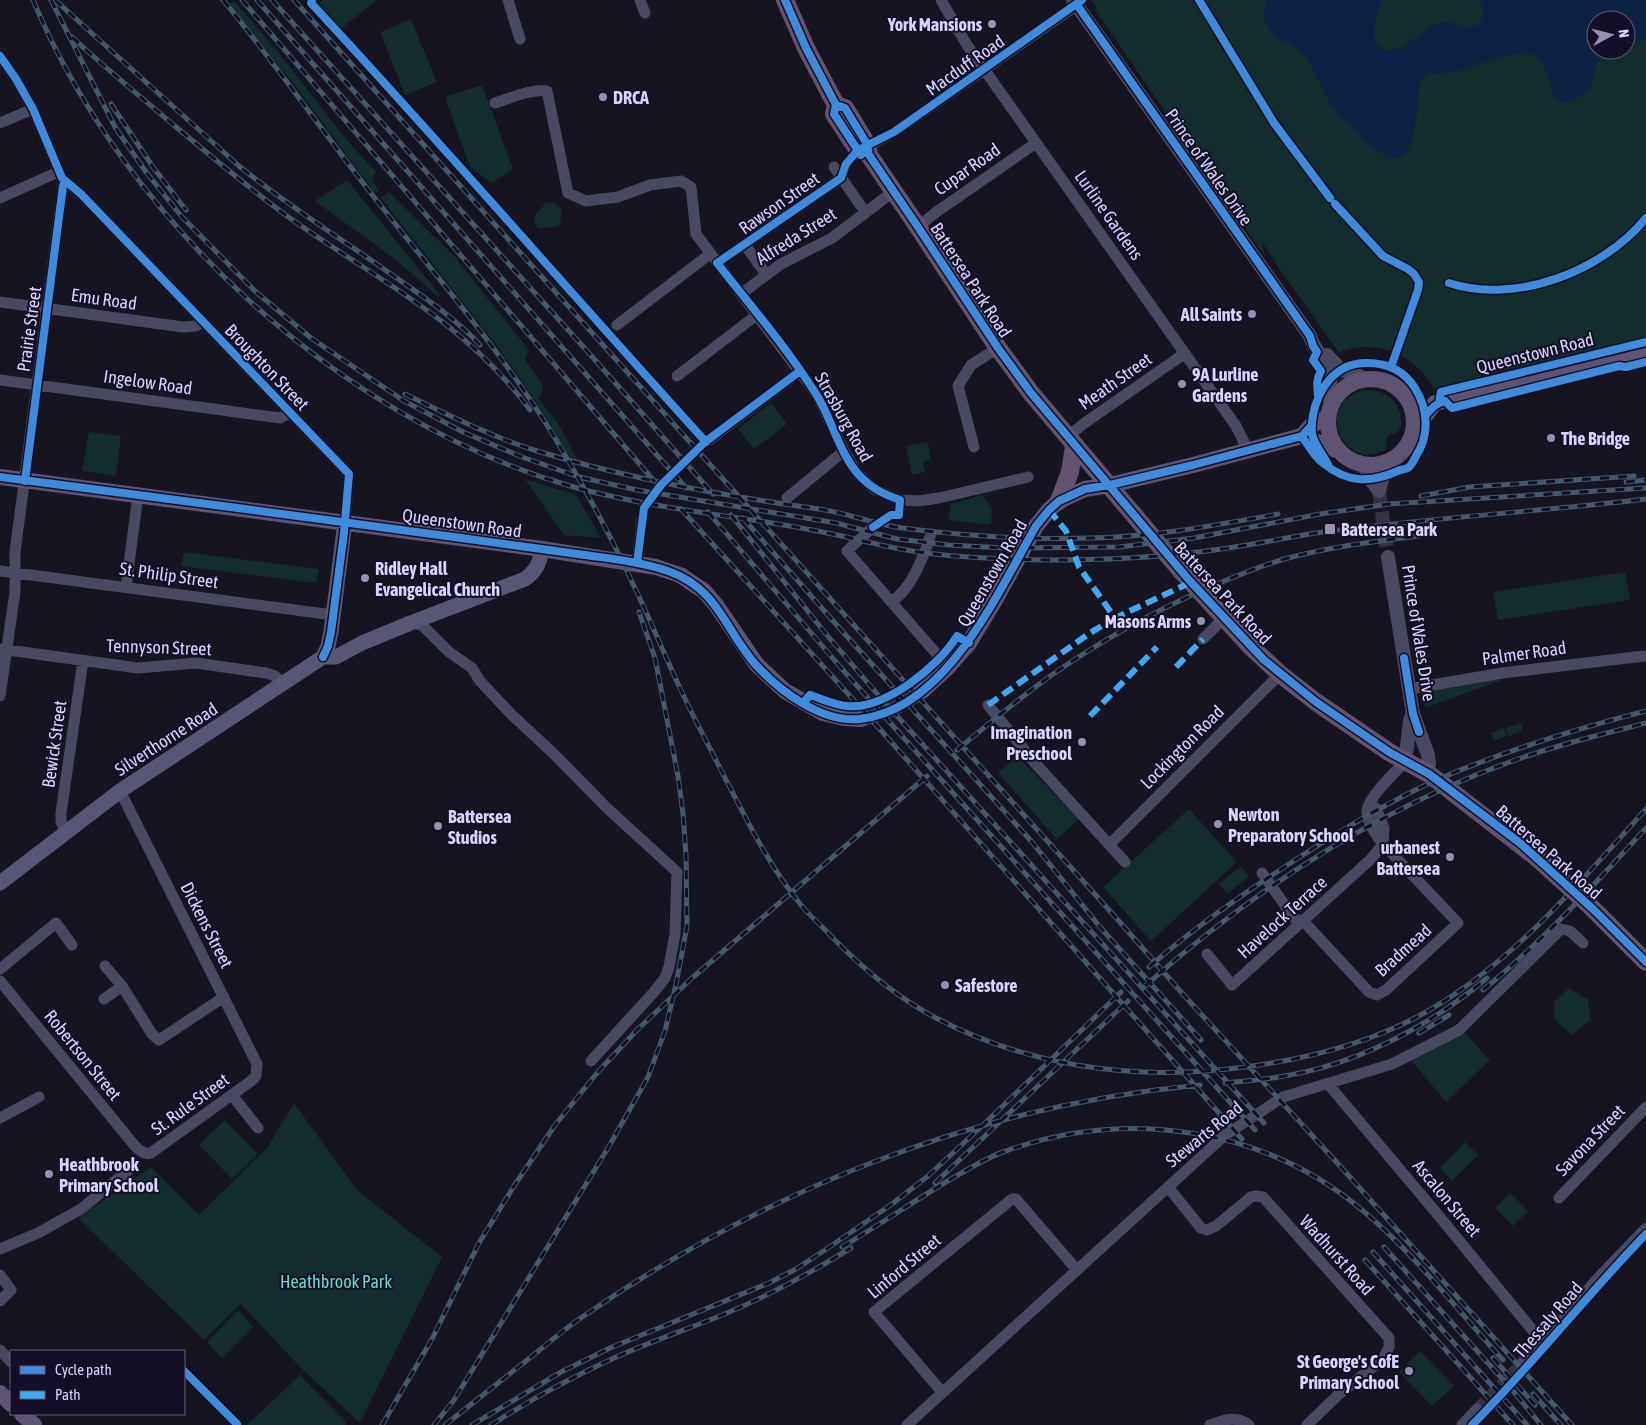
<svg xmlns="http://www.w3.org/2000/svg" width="1646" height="1425" font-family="'Asap Condensed',sans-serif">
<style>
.green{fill:#132c2d;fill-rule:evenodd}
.water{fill:#0d2144}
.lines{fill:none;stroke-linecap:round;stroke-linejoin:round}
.minor-tunnel{stroke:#333142;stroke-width:11;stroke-dasharray:11 5.5;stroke-linecap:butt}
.tertiary-tunnel{stroke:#333142;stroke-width:14;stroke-dasharray:14 7;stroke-linecap:butt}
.primary-tunnel{stroke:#333142;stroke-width:16;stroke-dasharray:16 8;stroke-linecap:butt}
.minor{stroke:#4a4962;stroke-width:11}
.tertiary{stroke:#4a4962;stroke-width:14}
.secondary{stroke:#575674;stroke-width:15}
.primary{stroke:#5e5373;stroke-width:16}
.trunk{stroke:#62526e;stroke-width:18}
.rail-casing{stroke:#43596b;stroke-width:5}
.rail{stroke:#130f26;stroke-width:3;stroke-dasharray:9;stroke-linecap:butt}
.trunk-bridge{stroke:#62526e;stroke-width:18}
.quiet{stroke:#3fa9f5;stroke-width:6;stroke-dasharray:12 6;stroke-linecap:butt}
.cycleway-casing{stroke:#130f26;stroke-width:11}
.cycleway{stroke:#408adc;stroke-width:8}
.poi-dot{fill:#9591b1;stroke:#130f26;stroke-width:2}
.labels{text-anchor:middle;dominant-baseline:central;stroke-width:4;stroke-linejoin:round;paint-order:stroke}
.poi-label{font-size:18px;font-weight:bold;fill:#d9d4ff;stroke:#130f26;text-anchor:start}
.street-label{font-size:18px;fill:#d9d4ff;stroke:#130f26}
.park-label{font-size:18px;fill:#5fe0c0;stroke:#130f26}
</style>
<rect width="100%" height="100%" fill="#161421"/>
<path class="green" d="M323,0H377L341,29L318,5Z
M1091,0H1646V337L1434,389C1416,355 1375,337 1339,353L1276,264V262L1261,241L1266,258L1095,10L1097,8ZM1596,20H1626V50H1596Z
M234,1L275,48L350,144L376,172L372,179L379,192L375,193L296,87L229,5Z
M411,19L437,82L405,95L380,32Z
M482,85L513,169L492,183L470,167L445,97Z
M347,180L440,295L438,297C401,261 357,232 315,201Z
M389,192L454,256L529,350L525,359L543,386L540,396L538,398L561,428L577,459L569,456L535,400L501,351L381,198Z
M546,203H554L561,209V219L559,225L553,227L538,228L534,221V216Z
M1363,390C1388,389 1402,402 1401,427L1394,434L1391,433L1385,441L1387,445L1386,449C1346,474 1311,406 1363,390Z
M771,403L787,424L754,449L738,429Z
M89,432L121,436L116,476L82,471Z
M928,442L931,460L923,462L925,472L912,475L906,446Z
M525,479L576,495L601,538L564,535Z
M982,495L992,508L991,525L948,520L951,504Z
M184,552L319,569L316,583L181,566Z
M1625,572L1630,600L1498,620L1493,592Z
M1503,674L1504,679L1425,708L1422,689Z
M1521,723L1523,730L1508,736L1506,728Z
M1504,728L1507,736L1494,741L1491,733Z
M1017,756L1079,819L1057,839L998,773Z
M1189,809L1237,862L1151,941L1103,887Z
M1241,866L1249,877L1227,894L1219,884Z
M1569,988L1588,1000L1591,1020L1572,1035L1555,1020L1553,1003Z
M1462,1030L1490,1060L1446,1102L1411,1060Z
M294,1103L357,1190L442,1257L360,1423L300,1367L241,1304L204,1340L78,1218L151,1167L199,1215L267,1148Z
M225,1120L258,1154L232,1179L199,1145Z
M1465,1142L1478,1155L1452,1181L1440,1168Z
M1510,1193L1528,1211L1513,1226L1495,1208Z
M238,1310L253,1327L222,1358L207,1342Z
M1420,1351L1454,1386L1432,1406L1399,1372Z
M300,1375L345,1421L346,1425H247Z"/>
<path class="water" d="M1267,0H1382C1377,12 1371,29 1376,41C1389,69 1421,29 1435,24C1439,23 1445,22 1450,22C1461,25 1467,33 1478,24C1487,18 1484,7 1479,0H1646V39L1626,42V20H1596V50H1610C1593,64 1595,71 1590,89C1538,130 1561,64 1531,54C1512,48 1474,68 1454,72C1446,74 1435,72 1428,75C1408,84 1428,158 1391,159C1375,153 1336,113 1327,98C1320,84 1315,69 1306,57C1294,42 1277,43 1267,26C1262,17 1264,9 1267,0Z"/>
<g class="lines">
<path class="minor-tunnel" d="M1477,1409L1521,1364"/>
<path class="tertiary-tunnel" d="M1379,491L1388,557"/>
<path class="primary-tunnel" d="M861,719C884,714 903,704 922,691"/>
<path class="minor" d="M508,0L520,39
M640,0L645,13
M941,0L967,45L1236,426L1244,442L1247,451
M0,56L16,79L33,109L62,178L81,194L349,474L345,522
M495,103C511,98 530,89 547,91L568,193L586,201L618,197L650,185L681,181L691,187L696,234L817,395L844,451L857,473L874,489L900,500L918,501L939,498L1028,477
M0,123L33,109
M867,144L876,142L894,132L1077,5
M834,167L865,212
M0,198L58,172
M918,227L935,213L1036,143
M745,245L766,274
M733,252L841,178
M741,294L781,264L832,238L894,191
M0,302L183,327L196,326L203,322
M617,325L710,254
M677,376L758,314
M0,380L280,418L286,415L289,412
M1067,437L1086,422L1184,354
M709,440L800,371
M974,447L958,386L971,365L998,348
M787,498L844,451
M873,527L847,551L948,667
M637,563L642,520
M0,571L333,615
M126,587L138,495
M891,602C911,590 924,556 931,534
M412,622L423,626L449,652L472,668L480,681L511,714L554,754L607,808L677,872L675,934L669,967L665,978L654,992L591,1061
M1203,639L1224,618
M1,649L138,668L196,663L266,673L275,676L284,684
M1409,689L1502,673L1644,656
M0,696L15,592V552L63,186L65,181
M988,705L1035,763L1125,862
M66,832L61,822V813L83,661
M1110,844L1280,674
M1262,873L1294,918L1307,925L1369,992L1377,995L1386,990L1458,923L1383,844C1377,837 1367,822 1367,812C1367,798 1394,773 1405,762
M1207,954L1232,985L1371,859L1383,844L1384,828L1376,808L1370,805
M105,966L122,986L152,1034L159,1040L224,997
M0,969L56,923L72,945
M0,981L135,1146C140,1151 145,1155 151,1153L251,1081L256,1076L257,1064L120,791
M104,999L122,986
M1328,1084L1439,1216L1534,1332C1539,1346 1530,1354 1521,1364
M232,1095L258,1128
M0,1118L39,1097
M1168,1187L1201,1228L1207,1230L1216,1226L1251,1197L1256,1196L1263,1197L1389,1338V1347L1383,1359L1338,1395L1307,1425
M1559,1198L1646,1107
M0,1249L38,1233L81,1209L131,1168
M0,1275L11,1290L0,1301
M1536,1337L1546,1335L1552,1332L1596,1280L1646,1228
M0,1350L11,1362
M942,1392L874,1312L1012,1199H1016L1077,1270
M907,1425L1224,1136L1283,1097L1392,1064L1459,1030L1561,929L1570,931L1583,943
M1210,1425C1224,1420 1236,1415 1249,1425
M1462,1425L1477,1409"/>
<path class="tertiary" d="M1073,0L1310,336C1317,359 1339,368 1327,394L1332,404
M1327,355L1341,370L1354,373L1364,379
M1363,464L1371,480L1379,491
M1379,491L1384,472L1393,464L1396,457
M1388,557L1413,714L1428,755L1429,764L1426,772
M1405,762L1410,721L1412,715"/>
<path class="secondary" d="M323,657L328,646L331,632L345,522
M0,883L120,791L323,657H336L362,643L408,624L525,579C536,571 540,563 542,549"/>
<path class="primary" d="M1328 422a43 43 0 1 1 86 0a43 43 0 1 1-86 0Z
M1413,431L1435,403L1646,353
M1302,436L1312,425L1328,417
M0,477L542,549L656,567L680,575L704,591L716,605L757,665L785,691L823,713L844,718L861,719
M922,691L948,667L969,643L995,600L1036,526L1049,510L1059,501L1085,489L1110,485L1193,465L1302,436L1339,451
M0,1393L11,1404
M22,1414L34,1425"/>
<path class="trunk" d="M785,0L806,48L836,105L834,114L857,149
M836,105L845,108L867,144L869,155L918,227L998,348L1031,393L1182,572L1250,646L1280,674L1316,702L1389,752L1429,774L1536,857
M1059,501L1070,472L1074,446
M1587,903L1646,962"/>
<defs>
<path id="rail" d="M33,0C126,222 338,418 570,486C638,505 708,513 778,524C796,527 814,530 832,534C853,538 874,544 895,548C946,558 999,559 1051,560C1100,560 1150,558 1198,552C1238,548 1277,539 1316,533C1426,518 1536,512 1646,499
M51,0L115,127L146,172L182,217L256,292L311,338L404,401L463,432L522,457L579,477L637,490L836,523L897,539L949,545L1005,548L1119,547L1194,538L1320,514L1389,504L1646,488
M55,0L239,166C287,205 340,238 391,274C422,296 454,317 480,345
M223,0C278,67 327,138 381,206C441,282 504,355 555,438C583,485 610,534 633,584C650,619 664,654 680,688C693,717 708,744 722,772C746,818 768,865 801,905C810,916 821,925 830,935C861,967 896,997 936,1018C1026,1065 1128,1080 1228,1069C1293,1062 1358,1048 1417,1017C1509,968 1577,885 1646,809
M242,0L655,482
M257,0L686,488
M272,0L596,361L713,494
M294,0L1118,920L1181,992L1340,1166L1572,1425
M72,37C105,68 141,97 176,127C215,159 253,192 294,221C381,282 465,322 530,410
M111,104L153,167L186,210
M405,394C448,415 492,437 537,451C629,479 724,496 819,509C847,513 874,524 902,528C965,536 1027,540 1091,538C1153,537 1216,525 1278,514
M1626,482L1646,480
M1421,496L1470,487L1634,476
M681,509L878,727L1242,1139
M708,512L842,669L1255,1130
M731,515L826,634L879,696L1264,1123
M743,518L834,622L1032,842L1100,927L1201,1040
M957,750C987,725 1017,700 1049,677C1097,643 1149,614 1203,590C1231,578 1259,566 1288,558C1333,546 1379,541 1426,535
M1149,967C1190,931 1234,900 1280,870C1331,836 1384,803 1441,778C1507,750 1576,729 1646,711
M1145,986C1251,892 1373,812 1507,763C1553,746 1599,735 1646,723
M1483,990C1543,941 1594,885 1646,828
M1419,1033L1449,1015
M1225,1083C1243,1081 1261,1080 1278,1077C1354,1066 1429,1027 1487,978
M935,1183L1128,1001
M842,1247C879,1225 914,1201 951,1179C969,1169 987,1157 1006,1151C1126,1108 1264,1127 1362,1210C1414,1253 1458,1311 1503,1360
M1384,1247L1513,1391L1541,1425
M1373,1252L1527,1425
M1365,1260L1513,1425
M1493,1358L1535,1405
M1533,1394L1561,1425
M382,1425L432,1339L479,1243L514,1186L555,1125L597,1073L637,1030L692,978L927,776
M434,1425L454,1400L608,1148L648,1077L665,1031L676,984L687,926L686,854L683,814L678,776L655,658L639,612
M445,1425C474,1402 502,1380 531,1357C546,1345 562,1331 578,1320C763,1191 974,1106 1200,1085
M472,1425L561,1372L610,1348L769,1283L796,1269L825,1250L892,1204L928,1176L980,1128L1121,992
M491,1425C530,1400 572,1377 614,1358C649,1342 685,1330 720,1316C766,1297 809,1274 851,1248"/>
</defs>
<use href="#rail" class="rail-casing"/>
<use href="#rail" class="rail"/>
<path class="trunk-bridge" d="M1536,857L1587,903"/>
<path class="quiet" d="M1049,510L1066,531L1079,567L1115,618L1185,585L1189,580
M1176,667L1203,639
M988,705L1090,633L1115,618
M1090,716L1157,647"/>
<defs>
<path id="cycleway" d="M312,0L311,3C445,147 573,296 706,442
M785,0L806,48L836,105L834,114L861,155
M1199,0L1274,123L1330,198
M1077,5L1310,336L1313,346L1317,352L1313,360L1321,371C1316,379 1317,386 1318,395
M0,56L16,79L33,109L62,178L81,194L349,474L344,533L331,632L328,646L323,657
M836,105L845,108L867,144L869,155L918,227L998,348L1031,393L1189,580L1264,660L1316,702L1389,752L1429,774L1520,843L1594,910L1646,962
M1335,204L1383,256L1408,269L1414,274L1419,282L1418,290L1391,367
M1449,283C1516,305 1603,271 1646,218
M1439,403L1441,392L1646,342
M1425,416C1432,408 1435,404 1445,401L1452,408L1619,366L1626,367L1646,362
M1302,436C1308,445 1314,457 1323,463C1348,484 1372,483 1400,470C1403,469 1406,469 1408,468C1411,466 1414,460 1416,456C1430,435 1428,409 1415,388C1403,369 1386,362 1364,363C1335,364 1318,389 1313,415C1312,421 1311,428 1312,434C1315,447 1325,456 1329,467
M0,477C151,496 303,517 454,537C498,543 541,549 585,555C613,559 641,562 668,571C719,589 724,629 756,665C781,692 822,723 860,719C947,709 998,592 1036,526L1049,510L1059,501L1085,489L1110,485L1193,465L1302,436L1312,425
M25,481L63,186L65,181
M873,527L891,515H899L900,500C883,494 871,488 859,475C839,453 832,419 816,394C787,348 751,306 717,263L841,178L846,164L858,150L894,132L1082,0
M637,563L644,508L661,485L705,442L800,371
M1404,658L1413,714L1419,732
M803,703L810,695C822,699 835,705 847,706C885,710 939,666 957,636L969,643
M184,1371L237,1424L236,1425
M1472,1425C1533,1364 1586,1296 1646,1234"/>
</defs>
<use href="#cycleway" class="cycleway-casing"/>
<use href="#cycleway" class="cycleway"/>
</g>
<g class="poi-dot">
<circle cx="992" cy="24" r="5"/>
<circle cx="603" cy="97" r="5"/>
<circle cx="1252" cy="314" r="5"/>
<circle cx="1182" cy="384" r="5"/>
<circle cx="1551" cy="438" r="5"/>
<rect x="1324" y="523" width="12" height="12" rx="2.5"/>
<circle cx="365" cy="578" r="5"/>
<circle cx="1201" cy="621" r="5"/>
<circle cx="1082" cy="742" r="5"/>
<circle cx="1218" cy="824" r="5"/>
<circle cx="438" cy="826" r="5"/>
<circle cx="1450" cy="857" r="5"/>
<circle cx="945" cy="985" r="5"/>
<circle cx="49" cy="1174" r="5"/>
<circle cx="1409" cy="1371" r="5"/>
</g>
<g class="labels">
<g class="poi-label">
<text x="982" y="24" text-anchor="end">York Mansions</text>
<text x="613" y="97">DRCA</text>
<text x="1242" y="314" text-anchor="end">All Saints</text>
<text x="1192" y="374">9A Lurline<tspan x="1192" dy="21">Gardens</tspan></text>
<text x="1561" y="438">The Bridge</text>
<text x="1341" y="529">Battersea Park</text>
<text x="375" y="568">Ridley Hall<tspan x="375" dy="21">Evangelical Church</tspan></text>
<text x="1191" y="621" text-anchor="end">Masons Arms</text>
<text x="1072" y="732" text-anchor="end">Imagination<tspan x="1072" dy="21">Preschool</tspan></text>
<text x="1228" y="814">Newton<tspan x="1228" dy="21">Preparatory School</tspan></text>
<text x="448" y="816">Battersea<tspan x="448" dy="21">Studios</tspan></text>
<text x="1440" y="847" text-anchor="end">urbanest<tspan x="1440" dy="21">Battersea</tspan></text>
<text x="955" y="985">Safestore</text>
<text x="59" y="1164">Heathbrook<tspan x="59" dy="21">Primary School</tspan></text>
<text x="1399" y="1361" text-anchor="end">St George's CofE<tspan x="1399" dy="21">Primary School</tspan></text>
</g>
<g class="street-label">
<text transform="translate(965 65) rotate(-35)">Macduff Road</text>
<text transform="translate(1209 167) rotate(55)">Prince of Wales Drive</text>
<text transform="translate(967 169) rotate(-35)">Cupar Road</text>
<text transform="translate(779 203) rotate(-35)">Rawson Street</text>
<text transform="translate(1109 215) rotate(55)">Lurline Gardens</text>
<text transform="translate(796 236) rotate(-32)">Alfreda Street</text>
<text transform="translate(971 280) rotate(57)">Battersea Park Road</text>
<text transform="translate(104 299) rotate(8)">Emu Road</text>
<text transform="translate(29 329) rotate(-82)">Prairie Street</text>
<text transform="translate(1535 353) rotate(-14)">Queenstown Road</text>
<text transform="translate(267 367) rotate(46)">Broughton Street</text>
<text transform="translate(1115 381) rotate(-35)">Meath Street</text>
<text transform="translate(148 382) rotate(8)">Ingelow Road</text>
<text transform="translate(844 417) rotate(61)">Strasburg Road</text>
<text transform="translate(462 523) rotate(8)">Queenstown Road</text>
<text transform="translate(992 573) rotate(-60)">Queenstown Road</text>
<text transform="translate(169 575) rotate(8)">St. Philip Street</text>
<text transform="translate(1223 593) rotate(47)">Battersea Park Road</text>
<text transform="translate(1419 633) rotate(81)">Prince of Wales Drive</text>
<text transform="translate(159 647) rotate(2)">Tennyson Street</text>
<text transform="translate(1524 653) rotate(-8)">Palmer Road</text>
<text transform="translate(166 739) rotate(-33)">Silverthorne Road</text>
<text transform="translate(54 744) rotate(-82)">Bewick Street</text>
<text transform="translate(1182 747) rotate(-45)">Lockington Road</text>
<text transform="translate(1549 852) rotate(41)">Battersea Park Road</text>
<text transform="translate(1282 917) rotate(-42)">Havelock Terrace</text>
<text transform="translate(207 925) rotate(63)">Dickens Street</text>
<text transform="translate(1403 950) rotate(-42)">Bradmead</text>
<text transform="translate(83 1055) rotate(51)">Robertson Street</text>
<text transform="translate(190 1104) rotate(-36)">St. Rule Street</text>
<text transform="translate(1204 1134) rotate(-39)">Stewarts Road</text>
<text transform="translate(1590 1140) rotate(-46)">Savona Street</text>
<text transform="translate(1447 1198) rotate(50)">Ascalon Street</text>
<text transform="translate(1337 1255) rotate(48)">Wadhurst Road</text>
<text transform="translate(904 1266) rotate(-40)">Linford Street</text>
<text transform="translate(1548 1320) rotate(-49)">Thessaly Road</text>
</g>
<g class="park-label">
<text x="336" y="1281">Heathbrook Park</text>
</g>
</g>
<rect x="10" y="1350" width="175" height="65" fill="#130f26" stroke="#625e7d"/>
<rect x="20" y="1366" width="25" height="8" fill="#408adc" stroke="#625e7d"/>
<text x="55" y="1375" font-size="15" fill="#d9d4ff">Cycle path</text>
<rect x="20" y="1391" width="25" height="8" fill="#3fa9f5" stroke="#625e7d"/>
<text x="55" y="1400" font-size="15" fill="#d9d4ff">Path</text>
<g transform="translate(1611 35) rotate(83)"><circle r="24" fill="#130f26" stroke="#625e7d"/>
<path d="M0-4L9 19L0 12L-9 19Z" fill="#9591b1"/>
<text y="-8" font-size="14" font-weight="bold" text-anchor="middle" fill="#d9d4ff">N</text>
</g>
</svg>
